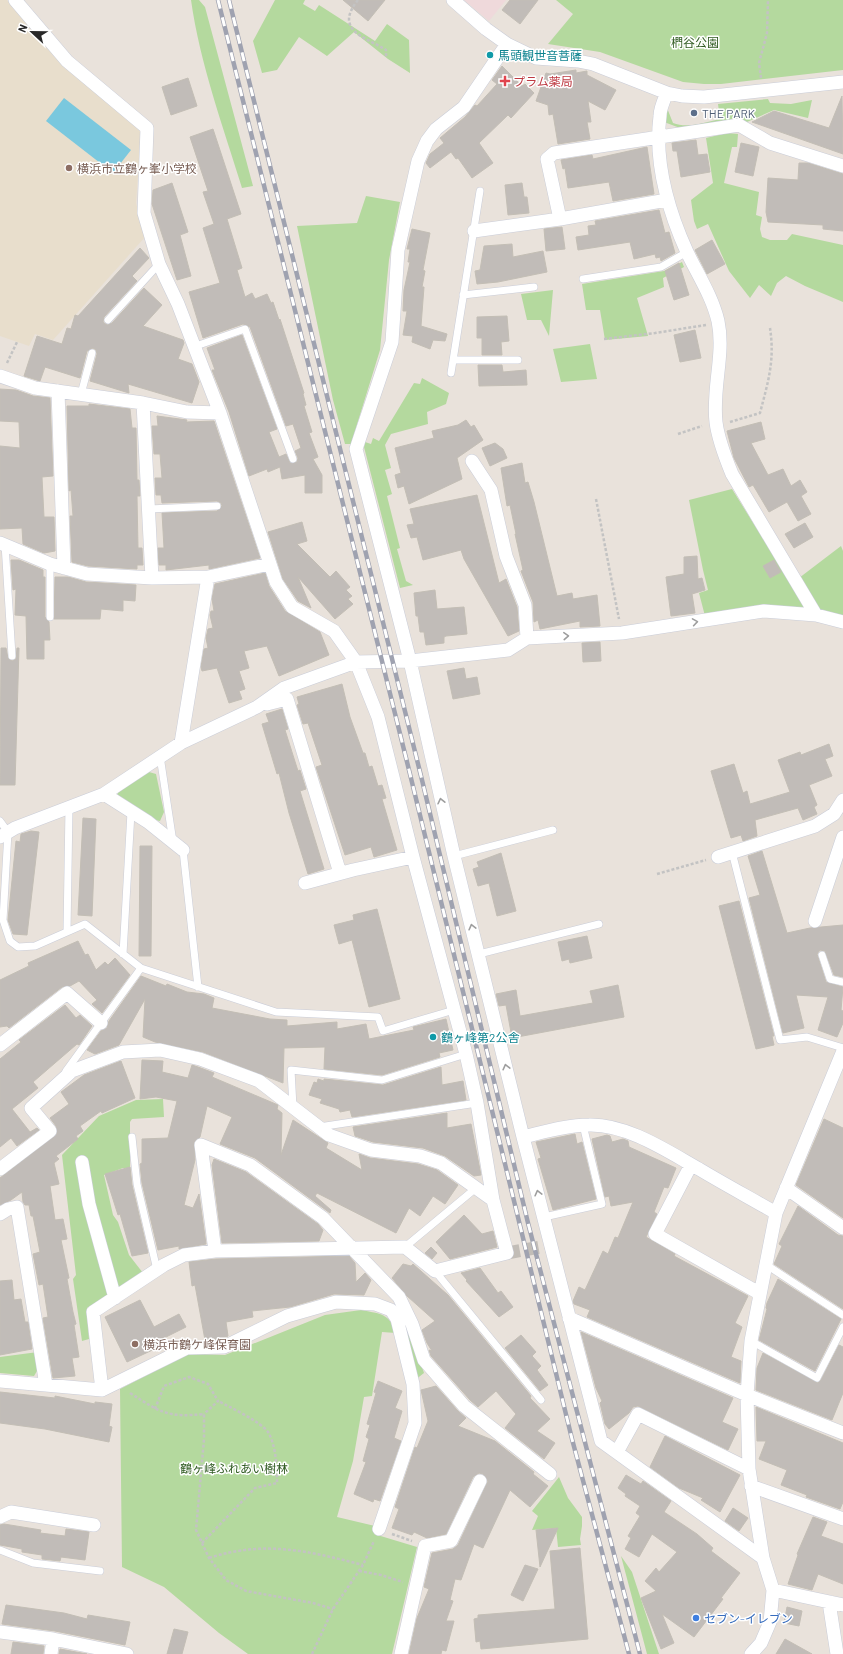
<svg xmlns="http://www.w3.org/2000/svg" width="843" height="1654" font-family="Barlow,'Noto Sans JP',sans-serif">
<style>
.education{fill:#e8decc}
.medical{fill:#efd9db}
.green{fill:#b4d99e}
.water{fill:#7ac8de}
.building{fill:#c1bcb8;stroke:#c3beb5}
.lines{fill:none;stroke-linecap:round;stroke-linejoin:round}
.minor-tunnel{stroke:#c2bdb7;stroke-width:13;stroke-dasharray:13 6;stroke-linecap:butt}
.service-casing{stroke:#cacdd8;stroke-width:8}
.minor-casing{stroke:#cacdd8;stroke-width:14}
.path{stroke:#c3c3c3;stroke-width:2.5;stroke-dasharray:3 2;stroke-linecap:butt}
.service{stroke:#fff;stroke-width:7}
.minor{stroke:#fff;stroke-width:13}
.rail-casing{stroke:#9fa2b0;stroke-width:4.5}
.rail{stroke:#fff;stroke-width:3;stroke-dasharray:9;stroke-linecap:butt}
.oneway{stroke:#9e9e9e}
.culture-dot{fill:#0f9aa8;stroke:#fff;stroke-width:1.5}
.health-dot{fill:#e0444e;stroke:#fff;stroke-width:1.5}
.service-dot{fill:#5c6f8a;stroke:#fff;stroke-width:1.5}
.education-dot{fill:#8d6e63;stroke:#fff;stroke-width:1.5}
.shop-dot{fill:#3f7fe0;stroke:#fff;stroke-width:1.5}
.labels{text-anchor:middle;dominant-baseline:central;stroke-width:3;stroke-linejoin:round;paint-order:stroke}
.park-label{font-size:12px;fill:#305b22;stroke:#fff}
.culture-label{font-size:12px;fill:#0d838f;stroke:#fff;text-anchor:start}
.health-label{font-size:12px;fill:#be3a42;stroke:#fff;text-anchor:start}
.service-label{font-size:12px;fill:#4e5e75;stroke:#fff;text-anchor:start}
.education-label{font-size:12px;fill:#785e54;stroke:#fff;text-anchor:start}
.shop-label{font-size:12px;fill:#366cbe;stroke:#fff;text-anchor:start}
</style>
<rect width="100%" height="100%" fill="#e9e2db"/>
<path class="education" d="M0,0H7L65,67L124,115L141,132L136,203L145,237L53,340L35,334L29,346L0,336Z"/>
<path class="medical" d="M464,0H506L489,21Z"/>
<path class="green" d="M191,0H199L205,7L253,186L242,188C223,126 200,64 191,0Z
M275,0H305L303,4L315,11L319,5L375,41L387,24L409,40L410,73L388,59L354,32L327,56L299,37L277,70L262,73L253,41Z
M556,0H843V70L721,84H704L683,82L600,52L548,44L573,14Z
M768,99L770,103L791,104L812,100L808,118L774,110L747,122L680,128L664,122L667,108L673,123C688,129 705,122 720,119L718,104Z
M727,133L738,134L737,147H732L724,183L759,192L756,215L762,217L760,229L762,237L770,240H787L792,234L843,245V302L805,286L786,276L777,283L771,296L759,285L750,298L729,271L708,224L697,229L694,221L691,200L713,183L706,138Z
M366,196L400,202L389,260L380,350L351,444H345L333,400L297,226L357,223Z
M682,262L684,267L663,278L664,287L637,298L648,336L605,340L600,310H586L582,284L664,271Z
M553,290L549,336L541,320H527L521,294Z
M590,344L597,379L561,382L553,349Z
M422,378L449,393L446,404L427,412L428,424L391,434L385,445L391,468L385,470L392,494L387,496L400,548L397,549L406,581L413,585L400,588L364,447L365,442L371,444L373,438L379,441L414,383L420,384Z
M732,489L808,611L705,616L699,593L708,590L703,570L689,500Z
M841,546L843,551V617L819,611L799,578Z
M149,772L156,774L164,812L160,821L155,820L117,796L118,792Z
M163,1099L164,1117L132,1119L130,1122V1168H123L104,1175L113,1215L118,1222L129,1255L143,1273L87,1308L89,1339L82,1341L73,1279L76,1275L62,1155L99,1116L136,1100Z
M361,1310C381,1314 389,1313 396,1333L382,1332L372,1396L364,1397L353,1461L337,1517L375,1526L374,1534L417,1547L392,1654H248L219,1633L164,1587L122,1567L120,1389L187,1354L225,1355L325,1315Z
M407,1323L424,1373L415,1380L404,1326Z
M38,1352L40,1366L34,1376L0,1373V1357Z
M559,1477L568,1498L582,1517V1526L580,1539L581,1545L558,1547L556,1528L532,1530L538,1516L532,1511Z
M621,1556L632,1572L659,1654H647Z"/>
<path class="water" d="M64,98L131,150L113,173L46,121Z"/>
<path class="building" d="M343,0H385L368,21Z
M510,0H538L520,24L502,10Z
M502,66L522,86L525,84L534,93L511,118L508,115L479,143L493,163L472,178L458,158L456,159L451,152L430,168L426,163L430,154L444,143L440,138L465,117L475,105L477,106L497,84L492,80Z
M576,70V73L587,71V75L616,90L605,110L588,101L591,122H587L590,139L558,144L553,114L549,115L548,105L536,101L546,73L550,74Z
M188,78L197,106L171,115L162,87Z
M842,96L843,154L752,122L774,111L829,128Z
M213,129L241,214L227,219L242,268L237,270L245,297L252,293L255,299L267,294L271,303L273,302L279,320L280,319L304,393L303,394L306,405L304,406L312,432L309,433L318,457L313,459L322,475V493H305V475L282,479L280,467L268,472L267,469L249,476L229,412L212,370H215L207,348L242,335L277,429L269,432L279,457L286,454L290,463L297,462L298,458L295,451L301,448L293,424L286,426L250,327L243,324L203,338L189,292L220,283L203,228L214,224L203,192L208,191L190,137Z
M696,140L698,155L707,154L710,172L681,177L677,151H673L672,143Z
M741,143L759,147L753,176L735,172Z
M647,147L654,194L613,201L609,182L568,188L565,168L563,169L561,160L592,155L593,159Z
M799,163H808L843,174V231L823,229V225L768,222L766,212L768,178L798,180Z
M172,183L188,232L180,235L191,276L177,280L152,204L153,190Z
M522,183L524,197H527L529,213L508,215L505,185Z
M659,210L665,233L669,232L675,253L661,261L660,257L656,258L655,254L634,259L630,242L578,250L576,237L589,235L588,226L596,225L595,221Z
M562,227L565,249L546,251L544,229Z
M412,229L430,233L423,270L425,271L422,287H424L421,326L447,334L445,341L433,340L430,349L412,342L413,336L403,335L407,311H403L404,290L410,262H408L410,249H407Z
M712,240L725,264L707,274L695,250Z
M512,244L513,257L543,251L547,272L498,282L477,284L475,271L480,270L484,246Z
M140,248L149,258L132,276L137,281L104,317L103,322L107,325L112,323L144,288L162,305L143,326L183,340L184,343L178,359L192,364L199,382L192,403L128,384L129,393L90,381L97,354L96,350L93,348L87,351L80,378L45,367L40,381L24,376L37,336L62,344L67,328L71,329L75,315L78,316Z
M679,263L689,295L674,300L665,271Z
M507,316L509,341L501,342L502,355H482V338H477V317Z
M695,330L701,358L680,362L674,335Z
M478,365H502L503,372L526,370L527,385L479,386Z
M0,389L16,390L33,396L50,398L53,476L42,477L44,517H54L55,551L44,553L23,544L22,528L0,529V446L20,448L19,422L0,421Z
M89,404L130,409L132,428H136L137,480H139L140,496H137L138,548H142L143,565H137V569L88,566L72,562L70,516H73L71,490L69,491L67,406H89Z
M157,416L187,420L186,422L214,421L260,558L209,569V565L166,570V565H159L158,548H164L162,513L217,511L222,506L221,503L217,501L162,503L161,495H156L155,478H162L160,454H154L152,426H158Z
M466,420L471,427L474,425L483,440L457,458L462,479L409,504L404,486L398,488L395,475L401,473L395,448L434,438L432,431L458,425Z
M761,422L765,439L751,443L768,475L783,469L791,486L800,480L807,492L801,496L811,514L798,521L787,502L769,512L753,485L749,487L734,458L727,431Z
M495,443L503,449L507,458L490,466L482,448Z
M522,463L525,483L528,482L534,502L557,596L572,593L573,599L597,595L600,626L580,627V621L540,629L538,620L534,622L533,602L521,571L523,570L515,534H516L510,505L507,506L501,468Z
M477,495L499,583L506,579L517,607L519,631L508,636L464,559L461,550L423,560L417,537L411,538L407,525L414,524L410,509Z
M302,522L307,541L297,544L330,577L336,571L350,587L346,590L352,596L348,599L353,604L335,619L298,577L311,608L298,601L283,579L268,532Z
M805,523L813,537L794,548L785,534Z
M697,556L698,579L702,578L705,590L692,594L695,613L671,616L666,577L684,574V557Z
M11,560H19L43,570V577H45V617L49,622L50,640H44V659H27L26,616L15,615L16,589L13,590Z
M774,560L781,572L770,578L763,566Z
M265,573L269,586L285,611L320,632L329,655L279,676L267,646L244,651L249,668L239,671L245,689L239,691L242,699L229,703L217,668L202,671L201,667L204,649L208,648L206,638L208,629L213,628L210,615L211,611H214L212,599L215,584Z
M55,577H68L86,582L136,585L135,601L123,600V611L101,609L100,619H54Z
M435,590L437,609L464,607L467,634L446,636L444,637V643L426,645L424,632H420L418,616H416L414,593Z
M600,642L601,661L583,662L582,643Z
M1,648H6L8,658L12,661L16,659L17,648H19L15,785H0Z
M464,668L466,679L477,677L480,694L453,699L447,671Z
M342,684L350,717L363,753H365L369,767L372,766L378,786L382,785L386,798L382,799L397,850L374,857L371,847L345,855L316,767L322,765L308,723L303,724L297,705L299,704L297,697Z
M282,709L288,729L285,730L298,771L300,770L306,789L300,791L324,869L308,874L289,813L279,773L277,774L262,724L269,722L266,714Z
M829,744L833,756L825,759L832,776L809,785L817,805L814,807L817,814L803,820L798,808L755,820L757,836L743,841L741,835L731,838L711,771L734,764L743,793L747,791L750,804L790,792L778,760L800,752L801,755Z
M83,818L96,819L92,916L78,915Z
M31,831L39,832L27,935L13,934L8,920L16,841L20,842L21,834Z
M140,846H152L151,956H139Z
M762,851L787,933L810,928L843,925V977L834,975L825,951L820,950L817,954L826,982L843,987L841,1010L843,1011V1023L837,1037L818,1030L828,997L796,995L804,1028L783,1033L749,898L760,895L748,856Z
M501,853L516,911L497,916L489,883L478,886L473,869L479,867L477,862Z
M739,901L774,1036H772L774,1045L756,1049L719,906Z
M377,909L400,999L369,1007L352,940L339,944L334,925L354,920L353,915Z
M587,936L592,958L570,963L569,959L562,961L558,942Z
M78,941L85,955L88,954L96,970L105,962L108,965L115,958L130,975L102,1013L92,1004L97,1000L79,981L70,986L62,987L9,1028L7,1026L0,1027V980L29,966L28,963Z
M141,976L166,986L167,984L187,992L204,994L214,998L212,1008L270,1019L287,1020V1026L337,1022V1029L366,1024L369,1039L414,1030L413,1027L446,1019L453,1050L439,1053L440,1057L382,1075L324,1069L325,1047L284,1048L283,1083L203,1052L155,1042L143,1037L145,999L119,1045L95,1054L87,1050L101,1031L107,1028L109,1021Z
M618,985L624,1017L512,1038L506,1005L499,1006L496,994L516,990L520,1016L593,1003L590,991Z
M65,1005L76,1018L80,1015L92,1026L79,1045L77,1044L33,1082L38,1088L12,1109L30,1132L37,1128L39,1130L17,1146L11,1138L0,1147V1059L21,1042L19,1040Z
M142,1060L163,1061L162,1072L188,1078L192,1065L198,1067L214,1073L212,1077L278,1105L277,1109L282,1113L281,1155L293,1120L328,1143L326,1148L362,1170L359,1154L370,1158L418,1164L437,1170L458,1185L445,1204L433,1196L420,1216L409,1208L396,1233L317,1193L315,1196L331,1210L330,1213L255,1158L220,1144L232,1117L207,1106L200,1137L194,1142L195,1160L184,1205L193,1208L199,1194L206,1244L179,1249V1246L158,1250L142,1183L140,1164L142,1163V1139L168,1138L177,1101L156,1097L140,1099Z
M121,1061L135,1098L102,1113L101,1111L80,1126L83,1131L76,1136L78,1139L56,1156L59,1159L54,1163L59,1184L50,1186L55,1220L63,1219L67,1239L61,1240L69,1278L67,1279L73,1312L76,1324L74,1325L79,1357L72,1358L75,1376L53,1378L43,1318L48,1317L43,1284L39,1285L33,1254L40,1252L33,1216H31L29,1205H25L23,1202L22,1192L11,1200L0,1205V1178L57,1134L56,1126L50,1118L69,1104L61,1092L84,1075Z
M441,1067L442,1085L463,1081L466,1100L352,1117L350,1110L340,1112L339,1109L320,1103L322,1099L309,1095L314,1082L317,1083L318,1079L324,1081V1079L383,1085Z
M447,1113V1128L471,1124L481,1175L474,1176L445,1156L423,1148L373,1142L355,1136L353,1127Z
M824,1119L843,1128V1218L796,1185Z
M575,1134L577,1144L582,1142L596,1199L553,1210L538,1159L541,1158L536,1142Z
M607,1135L610,1136L612,1142L623,1139L628,1141L629,1147L676,1168L668,1188L664,1187L654,1212L657,1214L646,1237L675,1254L674,1256L748,1296L735,1323L742,1327L731,1357L741,1361L740,1383L587,1317L590,1310L574,1304L573,1301L579,1287L585,1290L603,1251L608,1254L615,1237L618,1238L633,1202L611,1206L609,1196L605,1197L592,1139Z
M214,1159L246,1172L318,1224L323,1230L319,1241L222,1243L212,1165Z
M130,1167L132,1185L148,1253L132,1256L120,1214L118,1215L105,1174Z
M798,1206L838,1235L843,1236V1309L774,1264L782,1246L779,1244Z
M464,1215L482,1234L493,1231L497,1247L450,1259L436,1242Z
M431,1247L437,1253L432,1259L425,1253Z
M349,1256L355,1263L356,1282L365,1273L371,1280L364,1295L334,1294L290,1307L252,1311L253,1317L226,1322L228,1336L222,1339L205,1340L195,1285L192,1286L189,1262L216,1259Z
M403,1264L411,1266L413,1264L448,1295L531,1396L530,1398L550,1419L537,1431L555,1443L544,1459L505,1428L516,1414L496,1391L478,1407L470,1400L431,1356L429,1350L432,1351L427,1343L422,1330L435,1321L407,1296L392,1278Z
M480,1268L498,1293L501,1291L513,1307L499,1317L466,1281L467,1280L461,1273Z
M778,1279L841,1319L815,1371L759,1340L767,1309L766,1308L767,1303Z
M12,1280L14,1300L21,1299L25,1322H28L32,1349L0,1355V1281Z
M140,1300L154,1327L179,1314L186,1327L160,1340L163,1345L127,1362L105,1317Z
M581,1332L733,1398L722,1422L738,1429L728,1450L638,1406L633,1407L629,1413L609,1429L605,1424L600,1403L602,1401L596,1388Z
M521,1335L536,1352L532,1356L541,1366L537,1370L548,1385L540,1391L505,1348Z
M839,1345L843,1347V1393L832,1420L756,1390L757,1368L763,1353L818,1383L821,1380Z
M378,1381L402,1391L395,1408L402,1411L394,1438L401,1441L380,1501L374,1499L373,1502L354,1494L366,1462L363,1461L369,1439L366,1437L370,1425L367,1424L376,1393L374,1392Z
M436,1386L458,1411L466,1418L458,1426L495,1441L534,1472L533,1474L548,1486L530,1507L510,1490L483,1548L474,1544L461,1580L455,1579L450,1600L453,1601L446,1621H454L446,1651L442,1650L441,1654H409L417,1618L429,1589L424,1587L432,1553L453,1549L458,1545L488,1481L483,1474L479,1473L473,1477L446,1534L427,1538L414,1532L412,1535L392,1528L399,1509L395,1507L415,1447L417,1448L428,1421L421,1390Z
M0,1392L55,1398V1396L95,1404V1402L112,1404L109,1426L112,1427L109,1442L45,1429L0,1423Z
M756,1407L843,1443V1502L840,1509L806,1497L807,1495L781,1485L787,1470L759,1459L766,1441H757Z
M665,1436L740,1475L720,1512L701,1500L703,1498L679,1488L650,1467Z
M626,1475L641,1484L643,1481L671,1501L664,1512L697,1534L713,1548L711,1551L740,1573L721,1598L723,1599L694,1637L662,1614L674,1643L661,1649L641,1598L656,1591L645,1581L656,1568L659,1572L677,1552L652,1534L639,1557L625,1549L631,1538L628,1536L640,1516L636,1513L640,1506L625,1496L626,1494L618,1488Z
M733,1508L748,1518L739,1531L725,1521Z
M813,1517L827,1522L821,1536L843,1544V1584L818,1574L812,1590L788,1584L798,1555L797,1554Z
M4,1524L41,1530L40,1533L65,1536L66,1529L89,1532L85,1560L61,1557L60,1561L42,1559V1555L22,1552V1549L0,1545V1525Z
M558,1528L540,1567L536,1530Z
M580,1548L588,1639L481,1649L480,1641L476,1642L474,1619L478,1618V1615L555,1609L550,1551Z
M525,1565L538,1569L523,1601L511,1595Z
M6,1605L64,1613L87,1619L88,1615L130,1622L125,1645L55,1631L2,1624Z
M787,1607L802,1611L799,1626L784,1623Z
M174,1629L188,1632L182,1654H167Z
M785,1639L812,1654H776Z
M13,1642L44,1646L43,1654H11Z
M60,1649L87,1654H59Z"/>
<g class="lines">
<path class="minor-tunnel" d="M507,1253L551,1245"/>
<defs>
<path id="service" d="M583,279L661,267L687,252
M463,295L534,287
M108,320L159,264
M193,347L245,329L293,459
M453,360H518
M451,373L480,191
M81,394L92,353
M149,509L217,506
M5,544L12,656
M50,617V564
M160,756L173,842
M0,821L8,832L3,920L10,941L18,947L35,946L85,924L141,968L276,1012L378,1017L383,1031L454,1010
M183,850L198,987
M732,852L780,1040L807,1037L843,1048
M454,856L553,830
M67,931L69,808
M123,954L131,812
M479,954L599,924
M822,955L830,979L843,982
M66,1071L141,968
M293,1107L291,1070L382,1080L466,1054
M319,1127L477,1103
M132,1137L137,1184L157,1270
M544,1217L602,1204L583,1125
M405,1247L476,1188
M765,1264L843,1315
M435,1271L541,1400
M751,1341L817,1378L843,1327
M0,1550L33,1563L100,1571"/>
<path id="minor" d="M15,0L67,61L147,128L144,213L159,264L178,304L220,413L276,582L292,607L334,631L356,662L378,717L413,857L466,1054L477,1103L493,1200
M453,0L486,29L507,44L536,58L578,61L593,64L667,93L682,96L704,97L843,82
M507,44L464,107L436,129L427,141L418,161L398,250L392,342L356,449L410,661L454,856L523,1137L601,1441L763,1558
M667,93C664,100 660,108 660,116C654,163 668,210 687,252C698,275 712,296 718,321C725,354 712,388 716,422C718,439 725,457 732,474L816,615
M667,200L560,219L547,159L554,153L739,125L770,143L843,166
M474,231L560,219
M0,376L35,388L143,403L187,412L220,413
M58,391L64,568
M143,403L152,578
M472,461L491,490L506,556L525,605L527,638
M0,543L50,564L87,574L152,578L208,577L270,564
M267,704L287,699L340,873
M181,743L208,577
M104,794L148,822L183,850
M0,837L15,828L104,794L181,743L257,707L284,688L356,662L410,661L508,650L527,638L622,633L764,611L816,615L843,622
M718,857L815,826L834,814L843,800
M305,883L353,870L413,857
M815,921L843,837
M0,1045L67,993L101,1023
M523,1137C544,1132 567,1125 589,1125C627,1124 667,1151 699,1169C724,1184 750,1198 776,1213
M82,1162L89,1204L115,1298
M691,1165L655,1234L759,1293
M0,1169L50,1131L31,1108L72,1071L123,1052L160,1050L200,1059L259,1081L329,1135L371,1150L420,1156L441,1163L493,1200L507,1253L435,1271L405,1247L215,1251L184,1255L164,1265L93,1312L102,1390
M786,1188L843,1228
M0,1214L8,1209L17,1207L46,1385
M215,1251L201,1145L250,1165L323,1218L399,1297L412,1324L424,1360L464,1406L550,1474
M569,1318L747,1395L843,1433
M0,1381L102,1390L187,1348L224,1347L287,1316L336,1302L375,1304L391,1310L397,1319L413,1384L415,1423L379,1529
M617,1452L638,1414L749,1469
M751,1486L843,1519
M0,1517L11,1512L94,1525
M773,1590L843,1605
M829,1602L837,1654
M0,1632L53,1639L127,1654
M51,1654L53,1639
M401,1654L425,1546L451,1541L480,1481
M751,1654L761,1643L770,1622L773,1590L763,1558L749,1469L747,1395L751,1341L776,1213L843,1051"/>
</defs>
<use href="#service" class="service-casing"/>
<use href="#minor" class="minor-casing"/>
<path class="path" d="M358,0C333,31 366,37 386,50V57
M761,78L759,63L767,33L768,0
M604,339L655,333L706,325
M7,363L17,342
M730,422L760,413C768,382 775,361 770,328
M678,434L702,426
M596,499L619,619
M657,874L706,860
M130,1393C160,1412 167,1418 204,1414V1439L196,1530L209,1558L226,1580L246,1591L313,1603L333,1609
M155,1409L164,1386L189,1377L208,1384L218,1401L204,1414
M392,1534L412,1541
M202,1543L255,1488L277,1483C277,1468 276,1445 268,1432C261,1422 230,1407 218,1401
M209,1558C264,1540 309,1551 363,1565
M359,1571L381,1575L403,1582
M312,1654L333,1609L363,1565L374,1541"/>
<use href="#service" class="service"/>
<use href="#minor" class="minor"/>
<defs>
<path id="rail" d="M218,0L409,770L572,1439L629,1654
M229,0L422,780L528,1223L640,1654"/>
</defs>
<use href="#rail" class="rail-casing"/>
<use href="#rail" class="rail"/>
</g>
<defs><path id="oneway-chevron" d="M-2-3.5L2.5 0L-2 3.5" fill="none" stroke-width="1.6" stroke-linecap="round" stroke-linejoin="round"/></defs>
<g class="oneway">
<use href="#oneway-chevron" transform="translate(695 622) rotate(-9)"/>
<use href="#oneway-chevron" transform="translate(566 636) rotate(-3)"/>
<use href="#oneway-chevron" transform="translate(441 801) rotate(-103)"/>
<use href="#oneway-chevron" transform="translate(472 927) rotate(-104)"/>
<use href="#oneway-chevron" transform="translate(506 1067) rotate(-104)"/>
<use href="#oneway-chevron" transform="translate(538 1193) rotate(-104)"/>
</g>
<g class="culture-dot">
<circle cx="490" cy="55" r="4"/>
<circle cx="433" cy="1037" r="4"/>
</g>
<path class="health-dot" d="M503 75h4v4h4v4h-4v4h-4v-4h-4v-4h4z"/>
<circle class="service-dot" cx="694" cy="113" r="4"/>
<g class="education-dot">
<circle cx="69" cy="168" r="4"/>
<circle cx="135" cy="1344" r="4"/>
</g>
<circle class="shop-dot" cx="696" cy="1618" r="4"/>
<g class="labels">
<g class="park-label">
<text x="695" y="42">椚谷公園</text>
<text x="234" y="1468">鶴ヶ峰ふれあい樹林</text>
</g>
<g class="culture-label">
<text x="498" y="55">馬頭観世音菩薩</text>
<text x="441" y="1037">鶴ヶ峰第2公舎</text>
</g>
<g class="health-label">
<text x="513" y="81">プラム薬局</text>
</g>
<g class="service-label">
<text x="702" y="113">THE PARK</text>
</g>
<g class="education-label">
<text x="77" y="168">横浜市立鶴ヶ峯小学校</text>
<text x="143" y="1344">横浜市鶴ケ峰保育園</text>
</g>
<g class="shop-label">
<text x="704" y="1618">セブン-イレブン</text>
</g>
</g>
<g transform="translate(32 32) rotate(292)" stroke="#ffffff" stroke-width="3" paint-order="stroke">
<path d="M0-3L7 15L0 10L-7 15Z" fill="#282828"/>
<text y="-6" font-size="11" font-weight="bold" text-anchor="middle" fill="#282828">N</text>
</g>
</svg>
